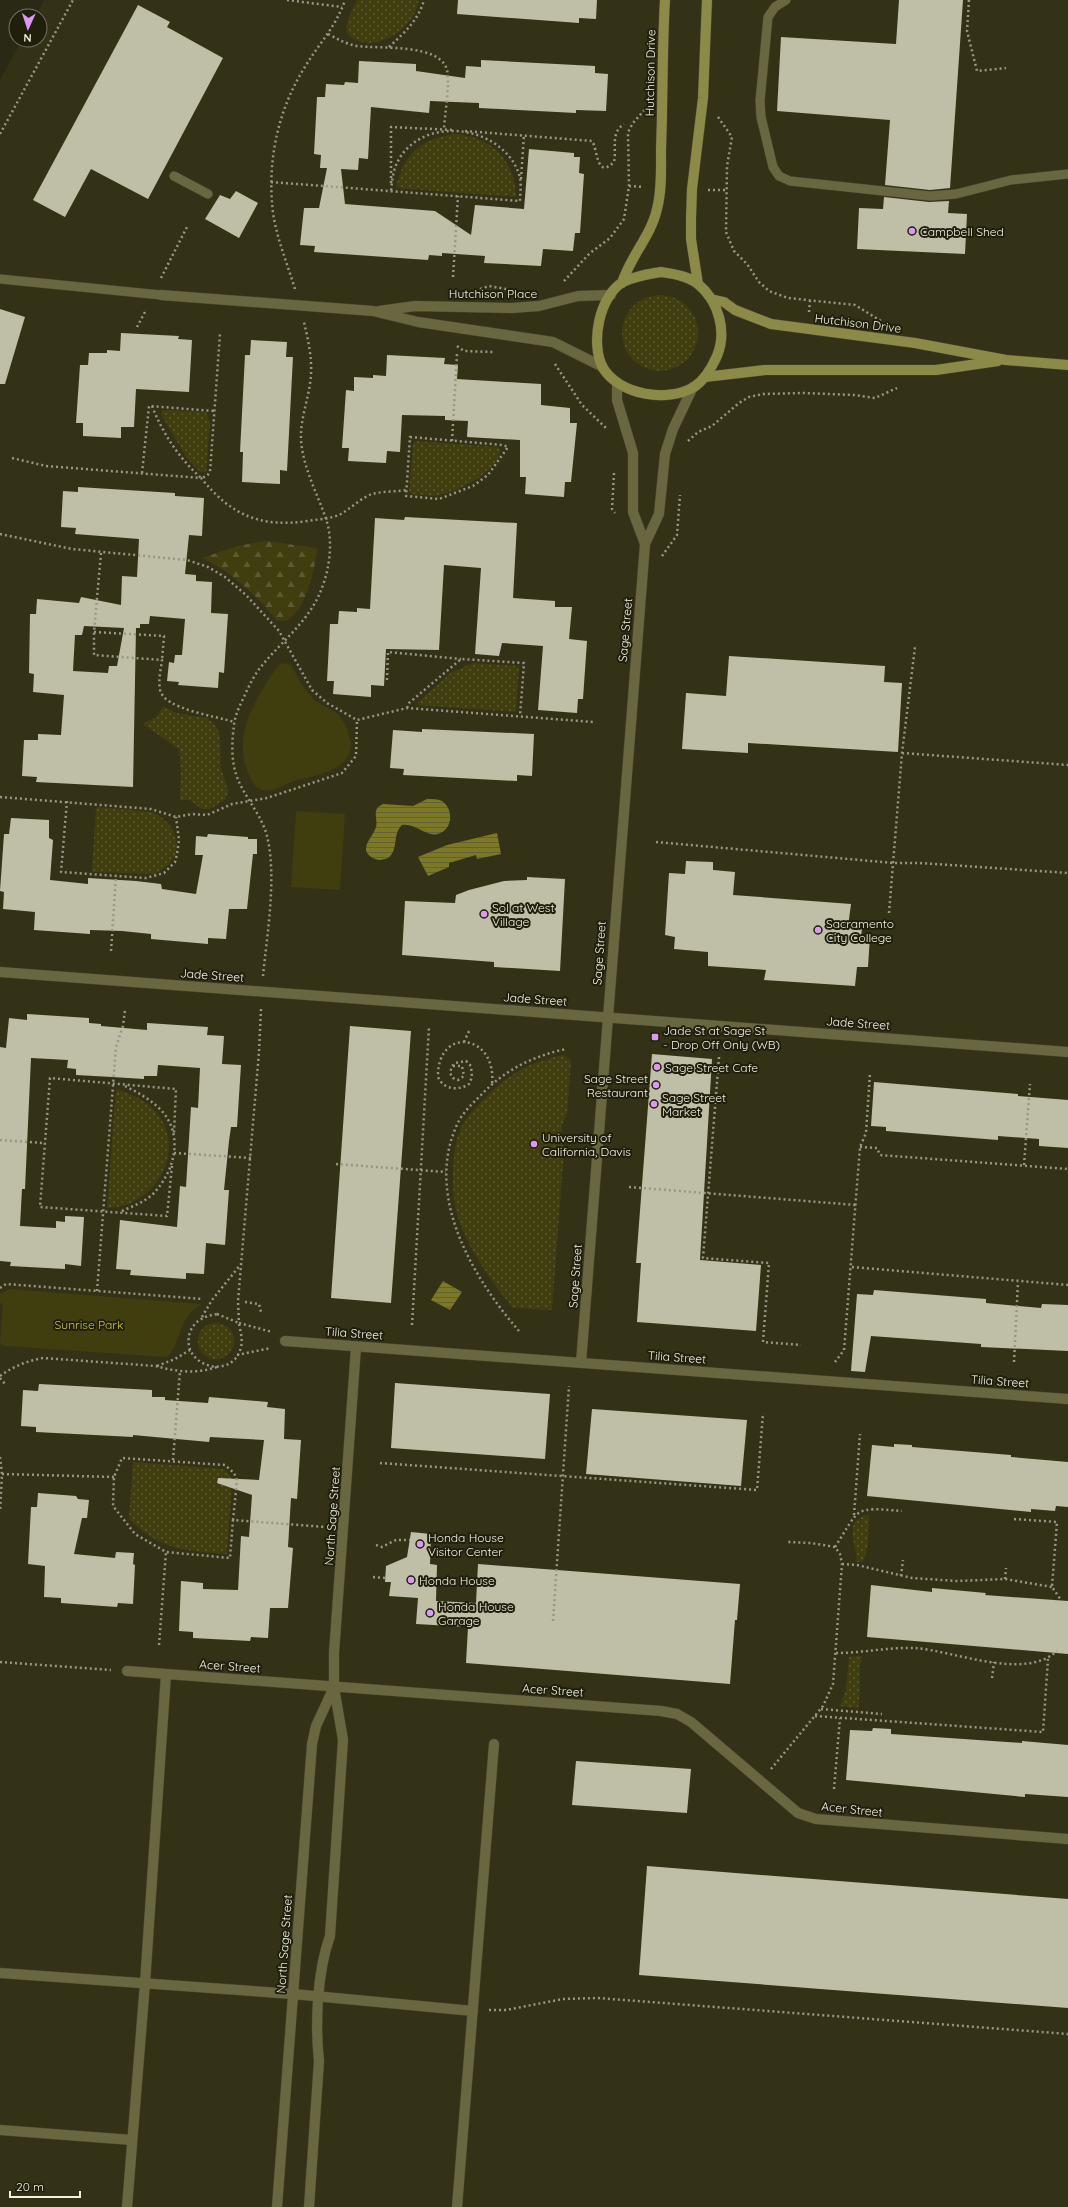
<svg xmlns="http://www.w3.org/2000/svg" width="1068" height="2207" font-family="Quicksand,sans-serif">
<style>
.built{fill:#333217}
.grass{fill:url(#grass-dots)}
.forest{fill:url(#forest-firs)}
.park{fill:#403e0f}
.water{fill:url(#water-rules)}
.building{fill:#bfbfa7;fill-rule:evenodd}
.lines{fill:none;stroke-linecap:round;stroke-linejoin:round}
.lane-casing{stroke:#454533;stroke-width:10}
.street-casing{stroke:#454533;stroke-width:11}
.secondary-casing{stroke:#454533;stroke-width:11}
.path{stroke:#979788;stroke-width:2.5;stroke-dasharray:2 3;stroke-linecap:butt}
.lane{stroke:#68673f;stroke-width:9}
.street{stroke:#68673f;stroke-width:10}
.secondary{stroke:#8c8a48;stroke-width:10}
.poi-dot{fill:#dc99f4;stroke:#201f0c;stroke-width:1.5}
.labels{text-anchor:middle;dominant-baseline:central;stroke-width:4;stroke-linejoin:round;paint-order:stroke}
.street-label{font-size:12px;fill:#f2f2e5;stroke:#201f0c}
.poi-label{font-size:12px;fill:#f2f2e5;stroke:#201f0c;text-anchor:start}
.park-label{font-size:12px;fill:#ccc630;stroke:#201f0c}
</style>
<defs>
<pattern id="grass-dots" width="8" height="8" patternUnits="userSpaceOnUse"><rect width="8" height="8" fill="#403e0f"/><path d="M2 2h.1M6 6h.1" fill="none" stroke="#5c5a32" stroke-width="1.8" stroke-linecap="round"/></pattern>
<pattern id="forest-firs" width="22" height="20" patternUnits="userSpaceOnUse"><rect width="22" height="20" fill="#403e0f"/><path d="M5 1l3.5 6h-7zM16 11l3.5 6h-7z" fill="#5c5a32"/></pattern>
<pattern id="water-rules" width="6" height="5" patternUnits="userSpaceOnUse"><rect width="6" height="5" fill="#7c7825"/><path d="M0 2.5h6" fill="none" stroke="#626035"/></pattern>
</defs>
<rect width="100%" height="100%" fill="#292916"/>
<path class="built" d="M44,0H1068V2207H0V80L22,40H40V16H36Z"/>
<path class="grass" d="M357,0H419C415,26 382,51 356,40C353,38 348,36 347,32C344,23 354,8 357,0Z
M457,134C492,138 516,161 516,197L396,188C403,154 422,137 457,134Z
M622 333a38 38 0 1 1 76 0a38 38 0 1 1-76 0Z
M163,410L206,412L210,423L206,472H200L186,457L161,414Z
M417,441L498,447L501,450C496,472 460,491 440,495C431,497 421,494 412,494L409,492L413,444Z
M473,663L519,666L516,712L418,705V702L452,672Z
M164,706L176,713L206,718L213,722L219,732L220,740L221,768L228,791L226,799L210,809H202L190,800H180L181,774L179,749L143,724L156,717Z
M96,807L152,812C182,825 187,861 154,874L92,872Z
M565,1055L571,1061L567,1114C559,1128 561,1136 564,1150L552,1310L513,1308C491,1281 467,1248 457,1214C453,1200 453,1186 453,1172C454,1157 454,1144 460,1130C465,1118 477,1106 486,1097C508,1074 534,1060 565,1055Z
M116,1089C128,1093 141,1098 151,1107C184,1137 168,1186 131,1203C123,1207 115,1207 107,1208Z
M198 1341a18 18 0 1 1 36 0a18 18 0 1 1-36 0Z
M133,1462L223,1469L230,1475L232,1483L227,1554C183,1550 162,1551 129,1519Z
M864,1515H869C869,1532 869,1547 863,1562H857C856,1547 850,1537 854,1523Z
M862,1656C857,1674 862,1690 858,1708L840,1706L846,1690L849,1657Z"/>
<path class="forest" d="M266,541L317,548C316,565 306,609 289,619C286,621 281,621 277,621C255,594 233,573 202,558L237,546Z"/>
<path class="park" d="M282,663L291,665L302,685L314,700L338,714L345,724L351,742L350,751C344,774 307,776 289,783C278,788 272,793 260,789C254,787 252,781 249,775C231,738 256,696 278,666Z
M296,811L345,814L340,890L291,887Z
M9,1289L201,1304C197,1308 190,1312 187,1317C180,1327 176,1353 166,1357L6,1346L0,1344L3,1304L0,1303V1294Z"/>
<path class="water" d="M427,799C432,799 438,799 442,801C454,809 453,830 438,834C425,837 416,823 402,825C392,834 399,850 388,858C383,860 378,861 373,858C357,849 373,838 376,827C378,820 373,814 378,807L383,804L413,806Z
M497,833L501,854L477,859L476,855L449,863V867L428,876L418,857L447,845Z
M443,1281L462,1292L450,1310L431,1300Z"/>
<path class="building" d="M458,0H597L596,19L579,18V23L457,14Z
M899,0H963L950,188L930,190L885,185L890,120L777,111L781,37L896,44Z
M138,5L170,22L167,27L223,58L148,199L91,169L65,217L33,200Z
M481,60L595,66V73L608,74L606,111L576,110V113L479,108V103L430,101L429,113L371,107L368,159L359,158L358,170L341,169L345,204L435,211L471,235L475,205L524,209L529,149L574,153V157H580L579,173L584,174L580,233H575L573,251L543,249L541,266L484,263L485,256L442,253V256L429,255L428,260L314,252L315,246L300,245L304,208H319L327,168H320L321,155L314,154L317,97H325L326,84L344,85L345,82L358,83L359,61L416,64V71L465,78L466,66L481,67Z
M236,191L258,203L239,238L205,219L220,195L230,199Z
M884,197L929,202L949,201L948,213L967,214L965,254L857,249L859,208L883,209Z
M0,309L25,317L5,384H0Z
M121,333L179,336L178,339L192,340L189,392L136,389L134,427H121V438L83,436V423H76L80,365H88L89,353H107V350L120,351Z
M251,340L287,342L286,357H293L287,471L280,470V484L242,482L243,452H240L245,355H250Z
M387,355L445,358L444,364L458,365L457,379L541,384V405L570,408V423H577L571,482H565L564,497L525,494L526,477H520V440L467,437L468,421L445,420V416L402,415L400,452L387,451L386,463L348,461L349,448H342L346,390L354,391V377L373,378V375L386,376Z
M78,487L175,493V496L204,498L202,536L189,535L185,574L196,575V581L212,582L211,613L228,614L224,673L219,672L218,688L178,685L179,682L167,681L169,662L174,663L175,655H182L185,619L150,616L149,624H140V628H136L133,787L36,782L37,777L22,776L24,740H38V734L61,735L64,695L33,692L34,674L29,673L30,614H36L37,599L79,603L81,597L121,605L122,576L137,577L139,539L75,534L76,528L61,527L63,491L78,492ZM84,626L124,628L117,666H109L108,673L73,671L75,635H82Z
M405,517L517,523L513,598L555,601V607H572L569,639L587,641L583,699H578L577,713L538,710L543,646L502,643L499,656L475,654L481,568L444,565L439,650L386,649L384,686L371,685V697L333,694L334,681H327L330,624H338L339,611L357,612V608L370,609L375,518L404,520Z
M729,656L885,666L884,682L902,683L898,752L748,743V753L682,749L686,693L726,696Z
M422,729L534,734L532,776L517,775V781L403,775L404,769L390,768L393,730L422,732Z
M11,818L49,820V838L53,840L50,880L88,884V878L136,881L161,884L162,889L196,894L203,855H195L196,836L207,837L208,834L248,837V839H257V854H253L247,909H229L226,939L208,938V944L151,939V934L122,931L90,930V934L34,930L35,912L3,909L4,892L0,891L4,834H9Z
M686,861L713,862V870L735,872L733,895L851,904L848,927L862,928L861,937L870,936L868,967H857L855,986L764,980L766,970L708,966V952L674,949L675,937L665,935L669,873L685,874Z
M527,877L565,879L560,971L494,967V962L402,955L405,901L455,903L456,895L469,890L504,881L527,880Z
M27,1014L89,1018V1023L101,1024V1026L147,1030V1023L208,1027L207,1035L224,1036L222,1064L241,1065L237,1127H231L229,1141L224,1190H229L225,1245L206,1243L204,1274L186,1273V1279L130,1275L131,1270L116,1269L120,1220L177,1227L180,1186L186,1187L191,1107L198,1108L200,1068L158,1065L157,1076H144V1079L112,1077L76,1075V1069L67,1068L68,1060L31,1058L25,1189H22L20,1226L56,1228V1221L65,1222V1216L84,1217L81,1266L65,1264V1269L10,1266L11,1262L0,1261V1047L6,1048L9,1018L27,1020Z
M350,1026L411,1031L391,1303L331,1298Z
M652,1054L712,1059L700,1260L761,1265L756,1331L637,1322L641,1263H636Z
M874,1082L1018,1094V1096L1068,1100V1148L1039,1146V1139L998,1136V1140L886,1131V1127L871,1126Z
M874,1290L986,1299V1303L1041,1308L1042,1304L1068,1305V1351L981,1347V1344L871,1336L865,1372L851,1371L857,1294L873,1295Z
M395,1383L550,1394L545,1459L391,1448Z
M39,1384L152,1390V1397H165V1400L208,1403L209,1397L268,1402L267,1407L285,1409L284,1439L301,1440L297,1499L291,1498L288,1547L293,1548L288,1608H270L268,1638L251,1637L250,1641L193,1638V1632L179,1631L181,1581L203,1583V1589L238,1590L241,1536L249,1537L252,1495L217,1483L218,1478L259,1480L264,1440L210,1437L209,1442L133,1435V1437L36,1432V1427L21,1426L23,1390L38,1391Z
M592,1409L747,1420L741,1486L586,1474Z
M894,1444L912,1445V1447L1011,1455V1457L1068,1462V1507L1056,1506L1055,1511L1031,1509V1512L867,1496L872,1445L894,1447Z
M38,1493L76,1496L78,1499L89,1500L87,1518H82L74,1554L115,1558L116,1552L134,1553L133,1564L135,1565L133,1604L118,1603L117,1607L61,1603V1598L44,1597L45,1566L28,1564L31,1507H37Z
M411,1532L431,1534L430,1564L437,1565L436,1601L476,1603L478,1564L740,1584L737,1620H735L730,1684L466,1663L468,1627L416,1624L418,1598L389,1596L391,1582H385L386,1566L407,1557Z
M871,1585L932,1592V1588L986,1593L985,1595L1068,1601V1654L867,1637Z
M873,1728L891,1729V1734L1022,1743V1741L1068,1745V1797L1025,1794V1797L846,1780L850,1730L872,1731Z
M576,1761L691,1769L687,1813L572,1805Z
M647,1866L1068,1899V2008L639,1975Z"/>
<g class="lines">
<defs>
<path id="lane" d="M786,0L775,7L768,17L760,101L761,117L773,167L779,176L790,181L930,196L956,194L1011,180L1068,174
M174,176L208,194
M0,279L161,295"/>
<path id="street" d="M161,295L373,311L418,322L553,342L603,367
M379,311L415,306L512,308L539,306L578,296L611,295
M617,382V400L633,453V512L645,544
M0,972L1068,1052
M285,1341L1068,1399
M581,1363L645,544L659,514L665,454L673,429L693,387
M127,1671L661,1711L677,1714L691,1722L798,1813L816,1819L1068,1839
M0,1973L293,1994L473,2011
M0,2130L132,2140
M127,2207L145,1983L166,1674
M277,2207L312,1744L316,1726L334,1687
M309,2207L319,2061C315,2024 317,1972 330,1936L343,1740L334,1687V1653L356,1347
M457,2207L494,1744"/>
<path id="secondary" d="M661,272C674,274 688,276 698,284C719,301 727,332 717,356C712,367 705,380 694,387C667,403 620,395 603,368C590,344 599,296 623,282C635,276 648,274 661,272Z
M622,283C630,257 651,236 657,209C662,190 661,168 661,149C663,99 662,50 665,0
M698,284L691,239V219L692,189L703,98L707,0
M711,299L724,302L735,310L771,324L915,343L1006,360L1068,365
M705,377L765,370H936L998,361"/>
</defs>
<use href="#lane" class="lane-casing"/>
<use href="#street" class="street-casing"/>
<use href="#secondary" class="secondary-casing"/>
<path class="path" d="M287,0L342,7
M969,0L967,31L977,71L1006,68
M328,34C338,39 346,44 357,46C379,49 440,43 447,70C450,82 445,114 444,128
M389,47C404,33 418,21 424,0
M718,117L732,137L727,166L726,232L734,251L747,264L759,282L769,291L788,298L855,305L881,321
M465,131L592,141C598,149 596,180 614,162C617,148 610,133 624,124
M0,134L73,0
M521,179L524,135
M271,182L520,201C520,192 522,183 519,174C502,125 423,114 398,161C393,170 392,181 391,191
M391,183V127L454,130
M629,186L643,187
M708,190H726
M453,277L458,196
M161,278L188,225
M564,281L590,253L610,238L624,219L629,186L628,132L633,123L646,108
M295,289C287,263 277,239 273,213C267,163 277,113 303,70C317,46 336,27 345,0
M480,289L489,286L506,289
M809,312L810,301
M137,327L146,310
M457,346L464,351L493,352
M555,364L582,405L606,428
M152,406C163,434 179,458 201,478L207,476L210,472L220,334
M410,437L503,445L508,447L488,475L473,486L439,499L406,496Z
M452,441L457,354
M688,441L698,432L712,426L739,403L749,397L763,394L804,393L854,395L875,398L897,388
M12,458L46,466L201,478C231,515 260,528 308,521C319,519 331,519 341,514C351,508 361,498 372,494C383,491 395,492 406,490
M142,473L149,406L214,411
M614,473L612,509L615,513
M0,534L72,549L187,560L208,567L225,577L246,595L279,631L312,690L327,703L357,720L407,708L594,722
M101,553L94,632V655L162,660C161,669 158,680 160,689C162,709 216,716 234,722
M662,556L677,535L680,495
M94,632L164,636L162,660
M387,680L388,652L461,659
M407,708L409,703L461,659L524,663L520,716
M902,753L1068,765
M0,797L151,809L176,817L192,814L207,815L232,804L267,798L342,773L356,756L357,720
M67,801L61,872L146,878L164,873L175,862L177,854L179,840L176,817
M656,842L894,863H920L1068,873
M889,913L902,753L915,647
M111,951L116,876
M263,976C267,935 277,876 267,836C261,813 243,796 236,774C231,759 232,740 234,725C235,716 239,707 243,699C248,688 253,677 260,668C278,645 302,627 316,601C329,577 335,542 325,516C316,491 303,467 301,440C300,417 310,396 311,374C312,357 308,339 304,322
M261,1009L259,1052L238,1301L239,1323L272,1332
M464,1042L470,1029
M719,1057L703,1258L769,1263L763,1342L801,1345
M453,1066H462L464,1076L458,1080L453,1078L450,1073C451,1069 452,1066 455,1063L466,1061L471,1066L472,1077L469,1084C458,1091 444,1090 438,1077C437,1026 497,1033 492,1084
M0,1140L43,1143
M860,1147L877,1148L880,1155L1068,1169
M174,1153L251,1158
M336,1164L446,1172
M1024,1165L1030,1084
M172,1166L167,1216L40,1207L50,1078L176,1089L174,1133
M629,1187L856,1205
M122,1211C133,1206 145,1202 154,1193C175,1170 184,1135 161,1110C150,1099 137,1092 123,1085
M852,1267L1068,1285
M0,1288L6,1284L203,1299
M97,1291L116,1047L123,1026L125,1010
M245,1302L259,1304L261,1312
M217,1314L239,1323C240,1330 243,1339 241,1347C233,1382 179,1366 190,1332C195,1320 205,1316 217,1314Z
M202,1317L212,1300L241,1264
M412,1325L429,1026
M519,1331C474,1279 425,1198 456,1127C461,1114 472,1104 482,1094C505,1070 533,1056 566,1049
M237,1355L271,1348
M835,1362L844,1350L860,1147L866,1133L870,1073
M1014,1362L1018,1282
M157,1366L175,1359L190,1350
M0,1376C14,1366 27,1361 43,1358L156,1366C176,1372 197,1374 217,1367
M0,1378L5,1384
M0,1457L2,1474L0,1512
M173,1460L180,1371
M380,1463L757,1490L763,1413
M2,1474L114,1477
M854,1515L860,1434
M1014,1519L1057,1522L1052,1587L1061,1600
M233,1520L237,1480L234,1473L225,1465L122,1458L114,1477L113,1506L135,1534L166,1552L230,1558L233,1520L326,1527
M376,1545L382,1547L396,1540H410
M835,1547C861,1507 852,1507 902,1511
M842,1564L857,1565L912,1578L957,1581L1005,1579L1052,1587
M901,1576L903,1560
M373,1577L385,1578
M1005,1579L1006,1568
M553,1621L569,1386
M159,1645L166,1552
M836,1653C862,1653 889,1647 915,1648C955,1651 1024,1681 1057,1651
M0,1662L111,1670
M992,1678L994,1662
M821,1709L882,1714
M815,1716L1043,1732L1048,1659
M771,1769L823,1706L833,1684L842,1564L840,1554L835,1547L811,1543L788,1542
M834,1789L840,1718
M489,2010H506L563,1999L598,1998L1068,2034"/>
<use href="#lane" class="lane"/>
<use href="#street" class="street"/>
<use href="#secondary" class="secondary"/>
</g>
<g class="poi-dot">
<circle cx="912" cy="231" r="4"/>
<circle cx="484" cy="914" r="4"/>
<circle cx="818" cy="930" r="4"/>
<rect x="651" y="1033" width="8" height="8" rx="2"/>
<circle cx="657" cy="1067" r="4"/>
<circle cx="656" cy="1085" r="4"/>
<circle cx="654" cy="1104" r="4"/>
<circle cx="534" cy="1144" r="4"/>
<circle cx="420" cy="1544" r="4"/>
<circle cx="411" cy="1580" r="4"/>
<circle cx="430" cy="1613" r="4"/>
</g>
<g class="labels">
<g class="street-label">
<text transform="translate(650 73) rotate(-89)">Hutchison Drive</text>
<text x="493" y="293">Hutchison Place</text>
<text transform="translate(858 323) rotate(7)">Hutchison Drive</text>
<text transform="translate(625 630) rotate(-85)">Sage Street</text>
<text transform="translate(599 953) rotate(-86)">Sage Street</text>
<text transform="translate(212 975) rotate(4)">Jade Street</text>
<text transform="translate(535 999) rotate(4)">Jade Street</text>
<text transform="translate(858 1023) rotate(4)">Jade Street</text>
<text transform="translate(575 1276) rotate(-86)">Sage Street</text>
<text transform="translate(354 1333) rotate(4)">Tilia Street</text>
<text transform="translate(677 1357) rotate(4)">Tilia Street</text>
<text transform="translate(1000 1381) rotate(4)">Tilia Street</text>
<text transform="translate(332 1516) rotate(-86)">North Sage Street</text>
<text transform="translate(230 1666) rotate(4)">Acer Street</text>
<text transform="translate(553 1690) rotate(4)">Acer Street</text>
<text transform="translate(852 1809) rotate(6)">Acer Street</text>
<text transform="translate(284 1944) rotate(-86)">North Sage Street</text>
</g>
<g class="poi-label">
<text x="920" y="231">Campbell Shed</text>
<text x="492" y="907">Sol at West<tspan x="492" dy="14">Village</tspan></text>
<text x="826" y="923">Sacramento<tspan x="826" dy="14">City College</tspan></text>
<text x="663" y="1030">Jade St at Sage St<tspan x="663" dy="14">- Drop Off Only (WB)</tspan></text>
<text x="665" y="1067">Sage Street Cafe</text>
<text x="648" y="1078" text-anchor="end">Sage Street<tspan x="648" dy="14">Restaurant</tspan></text>
<text x="662" y="1097">Sage Street<tspan x="662" dy="14">Market</tspan></text>
<text x="542" y="1137">University of<tspan x="542" dy="14">California, Davis</tspan></text>
<text x="428" y="1537">Honda House<tspan x="428" dy="14">Visitor Center</tspan></text>
<text x="419" y="1580">Honda House</text>
<text x="438" y="1606">Honda House<tspan x="438" dy="14">Garage</tspan></text>
</g>
<g class="park-label">
<text x="89" y="1324">Sunrise Park</text>
</g>
</g>
<g transform="translate(28 28) rotate(183)"><circle r="19" fill="#201f0c" stroke="#747363"/>
<path d="M0-3L7 15L0 10L-7 15Z" fill="#dc99f4"/>
<text y="-6" font-size="11" font-weight="bold" text-anchor="middle" fill="#f2f2e5">N</text>
</g>
<path d="M10 2191v6h70v-6" fill="none" stroke="#f2f2e5" stroke-width="2"/>
<text x="16" y="2191" font-size="12" fill="#f2f2e5" stroke="#201f0c" stroke-width="3" paint-order="stroke">20 m</text>
</svg>
